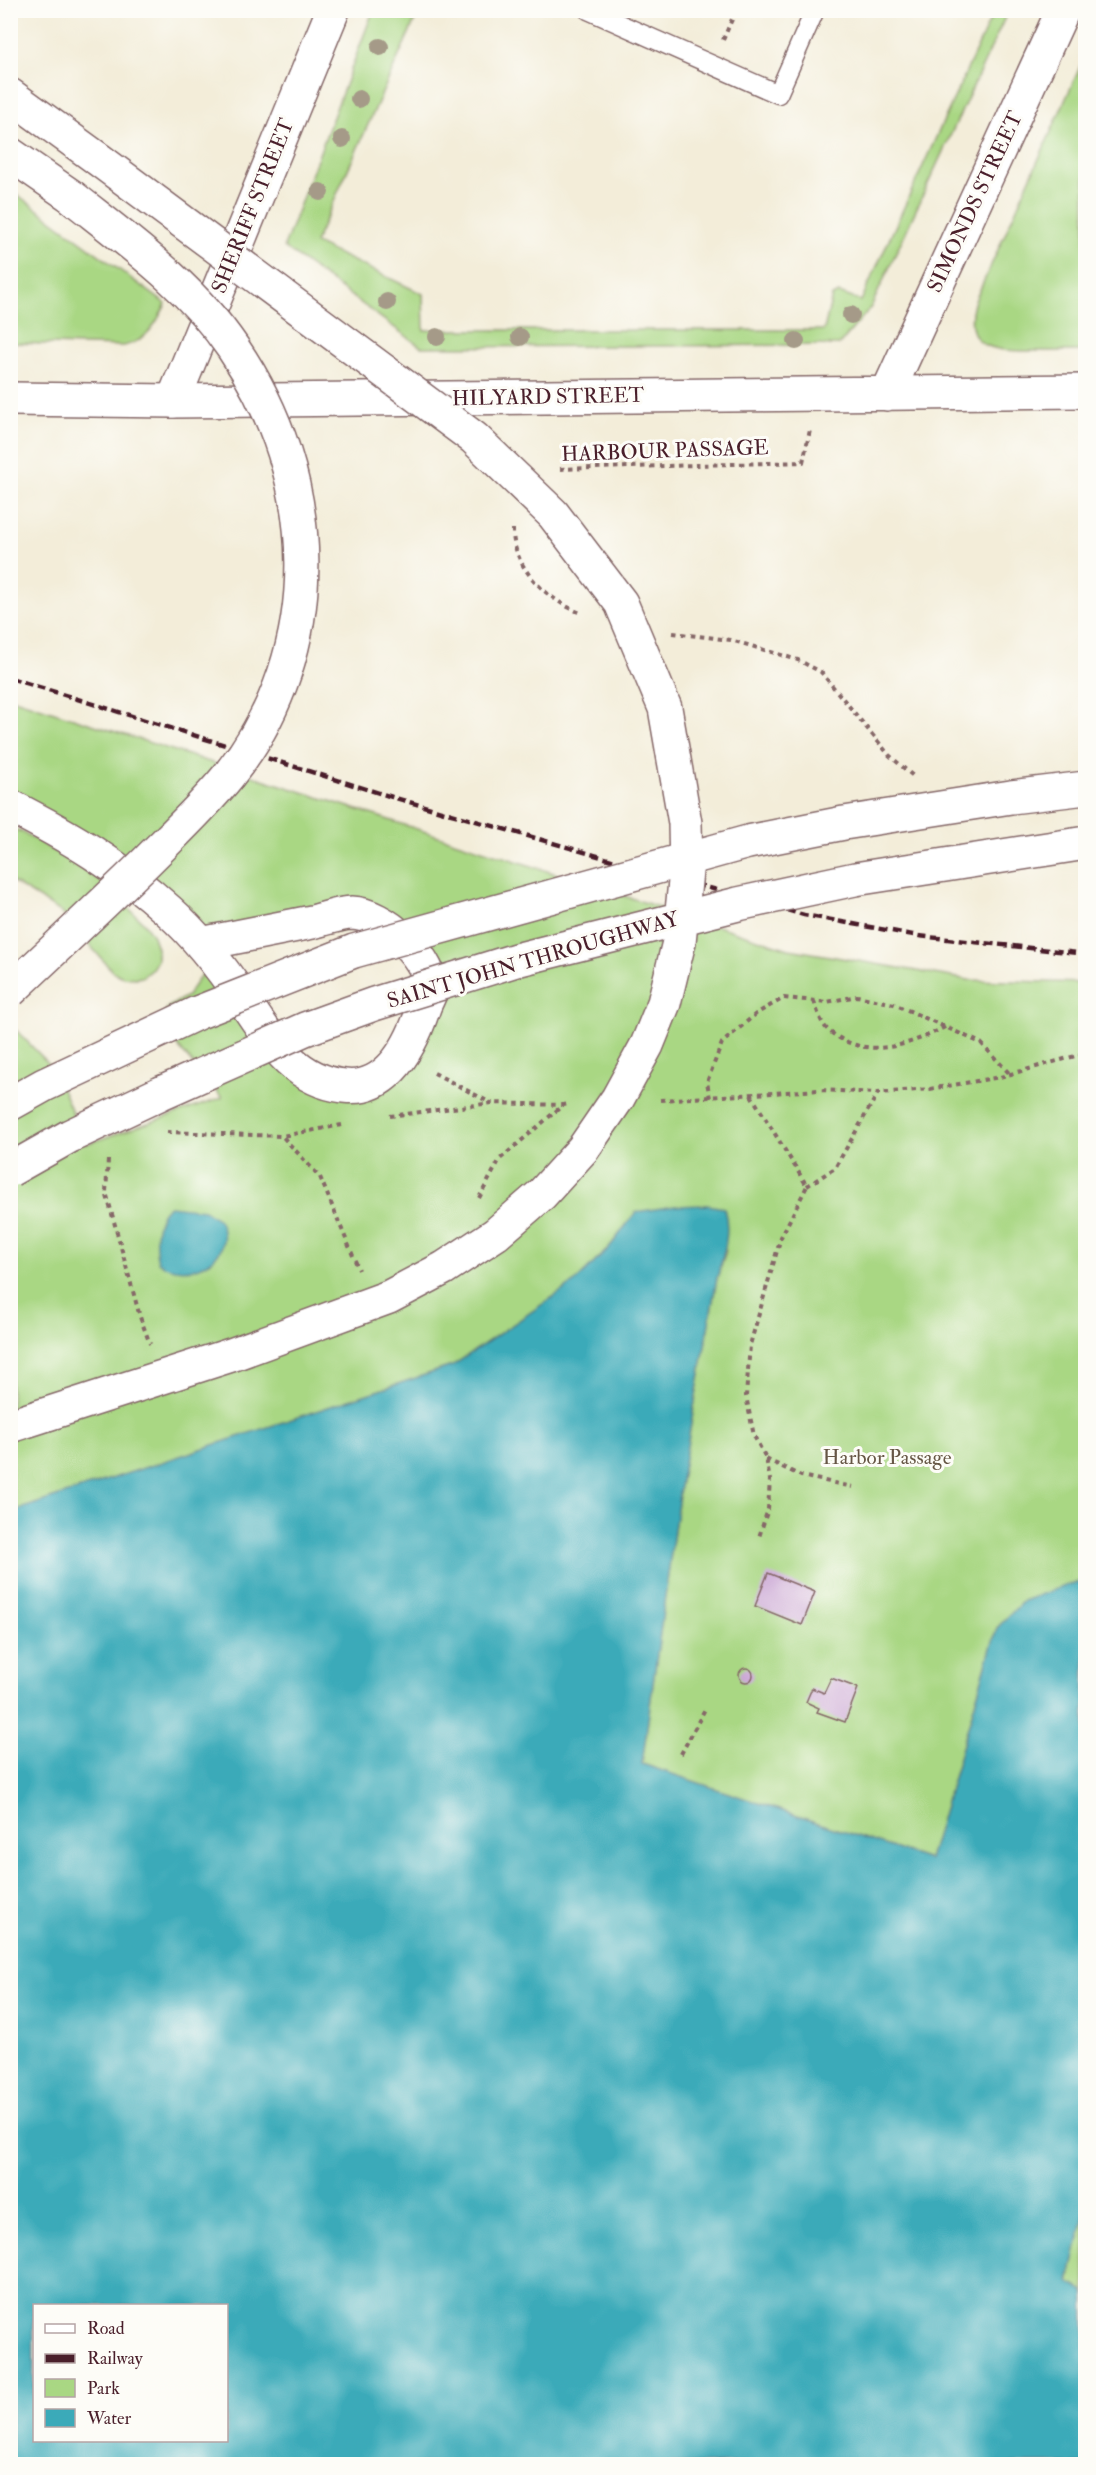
<svg xmlns="http://www.w3.org/2000/svg" width="1096" height="2475" font-family="'IM FELL Double Pica',serif">
<style>
.green{fill:#a9d783;stroke:#7a7b57;stroke-width:1.5}
.water{fill:#3baab9;stroke:#426472;stroke-width:1.5;fill-rule:evenodd}
.building{fill:#cba7d6}
.lines{fill:none;stroke-linecap:round;stroke-linejoin:round}
.lane-casing{stroke:#856768;stroke-width:21}
.street-casing{stroke:#856768;stroke-width:36}
.secondary-casing{stroke:#856768;stroke-width:36}
.highway-casing{stroke:#856768;stroke-width:36}
.path{stroke:#856768;stroke-width:4;stroke-dasharray:4.5 4.5;stroke-linecap:butt}
.lane{stroke:#fff;stroke-width:18}
.street{stroke:#fff;stroke-width:33}
.secondary{stroke:#fff;stroke-width:33}
.highway{stroke:#fff;stroke-width:33}
.rail{stroke:#4a1f2b;stroke-width:4.5;stroke-dasharray:9 4.5;stroke-linecap:butt}
.highway-bridge-casing{stroke:#856768;stroke-width:36;stroke-linecap:butt}
.highway-bridge{stroke:#fff;stroke-width:33}
.tree{fill:#a59a88}
.labels{text-anchor:middle;dominant-baseline:central;stroke-width:6;stroke-linejoin:round;paint-order:stroke}
.street-label{font-size:21px;fill:#4a1f2b;stroke:#fdfcf7}
.park-label{font-size:21px;fill:#665645;stroke:#fdfcf7}
</style>
<rect width="100%" height="100%" fill="#fdfcf7"/>
<filter id="ink" filterUnits="userSpaceOnUse"><feTurbulence type="fractalNoise" baseFrequency=".0167" numOctaves="2"/><feDisplacementMap in="SourceGraphic" scale="12" xChannelSelector="R" yChannelSelector="G"/><feConvolveMatrix kernelMatrix="1 2 1 2 8 2 1 2 1" color-interpolation-filters="sRGB"/></filter>
<filter id="wash" filterUnits="userSpaceOnUse"><feTurbulence type="fractalNoise" baseFrequency=".008" numOctaves="4" result="noise"/><feDisplacementMap in="SourceGraphic" scale="24" xChannelSelector="R" yChannelSelector="G"/><feGaussianBlur stdDeviation="1.35" result="paint"/><feColorMatrix in="noise" values="0 0 0 0 0 0 0 0 0 0 0 0 0 0 0 0 0 1.4 0 .05"/><feComposite in="paint" operator="in"/></filter>
<g filter="url(#wash)">
<rect width="100%" height="100%" fill="#f3edd9"/>
<path class="green" d="M373,11H419L315,243L423,294L424,330H824L832,296L839,293L861,301L994,11H1008L871,307L839,345L421,347L284,247Z
M1085,56V351C1068,351 1051,351 1034,351C1000,351 961,352 974,303Z
M11,190L166,304C156,324 147,341 124,346L11,343Z
M11,698L789,949L969,980L1085,983V1581L1067,1585L997,1628L929,1860L642,1764L681,1480L717,1278L726,1251L636,1212L609,1248L575,1282L452,1366L11,1512V1025L53,1068L86,1144L222,1098L169,1036L165,1012L168,1007L187,996L212,959L303,1072L384,1076L431,987L388,926L201,944L11,806Z
M10,829L23,832L97,878L144,923L153,936L157,948V960L152,969L142,977L136,978L123,977L113,972L61,912L11,881Z
M1085,2207V2297L1084,2292L1069,2283Z"/>
<path class="water" d="M707,1205L724,1208C731,1231 724,1255 717,1278L681,1480L642,1764L929,1860L997,1628L1023,1601L1067,1585L1085,1581L1086,2207L1069,2282L1084,2292L1085,2297V2464H11V1512L452,1366L575,1282L609,1248L636,1212L675,1206ZM34,2306H226V2440H34Z
M170,1206L204,1210L219,1220C239,1259 187,1283 158,1262C154,1247 154,1215 170,1206Z"/>
<g id="blocks">
<path class="building" d="M768,1573L815,1592L802,1625L755,1606Z
M739 1675a7 7 0 1 1 14 0a7 7 0 1 1-14 0Z
M831,1678L858,1688L845,1722L817,1712L819,1708L806,1702L812,1688L824,1693Z"/>
</g>
</g>
<g filter="url(#ink)">
<use href="#blocks" fill-opacity="0" stroke="#856768" stroke-width="1.5"/>
<g class="lines">
<defs>
<path id="lane" d="M588,10L778,94L815,10"/>
<path id="street" d="M173,401L333,10
M10,806C71,837 118,865 169,911C197,936 221,967 242,998C269,1037 292,1080 344,1086C389,1092 412,1043 424,1007C426,1001 432,992 431,986C428,955 383,914 352,913C340,913 325,919 312,922C275,929 238,937 201,944"/>
<path id="secondary" d="M887,394L1063,10
M10,399L173,401L1086,391"/>
<path id="highway" d="M10,95L98,159
M10,154L71,196"/>
</defs>
<use href="#lane" class="lane-casing"/>
<use href="#street" class="street-casing"/>
<use href="#secondary" class="secondary-casing"/>
<use href="#highway" class="highway-casing"/>
<path class="path" d="M723,40L736,10
M560,469L803,462L810,430
M513,529C512,567 547,600 581,613
M673,633L731,640L798,660L821,672L889,755L913,776
M814,1001C817,1010 821,1024 828,1030C865,1061 908,1046 945,1027
M434,1073L491,1103
M751,1095L807,1186L781,1237L750,1345L746,1396L754,1436L766,1458L770,1480L768,1509L759,1537
M710,1098L707,1082L722,1043L757,1013L784,998L827,1002L857,996L894,1004L981,1043L1010,1074
M660,1100L819,1090L878,1093L930,1089L1000,1077L1086,1053
M390,1116L492,1103L562,1105
M342,1125L282,1136L320,1177L359,1270
M167,1132L282,1136
M108,1160L106,1192L140,1317L150,1344
M807,1186L835,1168L878,1093
M479,1198L500,1159L563,1105L569,1104
M766,1459L801,1476L853,1487
M681,1754L705,1709"/>
<use href="#lane" class="lane"/>
<use href="#street" class="street"/>
<use href="#secondary" class="secondary"/>
<use href="#highway" class="highway"/>
<path class="rail" d="M10,678L392,797L804,915L919,936L1086,954"/>
<defs>
<path id="highway-bridge" d="M10,991C56,948 102,905 147,861C175,833 204,806 229,775C329,649 322,478 233,348C191,286 129,242 71,196
M10,1104L44,1085L197,1013L354,951L748,842L844,823L1011,797L1086,788
M10,1170L70,1136L161,1093L305,1029L374,1004L516,960L738,904L855,879L1086,843
M10,1426L231,1355L389,1297L444,1268L496,1234L542,1194L583,1149L618,1098L647,1045L664,1003L679,942L686,871L685,823L665,708L621,603L553,514L474,438L98,159"/>
</defs>
<use href="#highway-bridge" class="highway-bridge-casing"/>
<use href="#highway-bridge" class="highway-bridge"/>
</g>
<g class="tree">
<circle cx="380" cy="47" r="9"/>
<circle cx="359" cy="99" r="9"/>
<circle cx="342" cy="139" r="9"/>
<circle cx="320" cy="192" r="9"/>
<circle cx="387" cy="302" r="9"/>
<circle cx="851" cy="315" r="9"/>
<circle cx="437" cy="337" r="9"/>
<circle cx="520" cy="337" r="9"/>
<circle cx="796" cy="341" r="9"/>
</g>
</g>
<g class="labels">
<g class="street-label">
<text transform="translate(975 202) rotate(-65)">SIMONDS STREET</text>
<text transform="translate(253 206) rotate(-68)">SHERIFF STREET</text>
<text transform="translate(548 397) rotate(-1)">HILYARD STREET</text>
<text transform="translate(665 451) rotate(-2)">HARBOUR PASSAGE</text>
<text transform="translate(533 960) rotate(-16)">SAINT JOHN THROUGHWAY</text>
</g>
<g class="park-label">
<text x="887" y="1457">Harbor Passage</text>
</g>
</g>
<rect width="1096" height="2475" fill="none" stroke="#fdfcf7" stroke-width="36"/>
<rect x="33" y="2304" width="195" height="138" fill="#fdfcf7" stroke="#b5a4a5" stroke-width="1.5"/>
<rect x="45" y="2324" width="30" height="9" fill="#ffffff" stroke="#b5a4a5" stroke-width="1.5"/>
<text x="87" y="2334" font-size="18" fill="#4a1f2b">Road</text>
<rect x="45" y="2354" width="30" height="9" fill="#4a1f2b" stroke="#b5a4a5" stroke-width="1.5"/>
<text x="87" y="2364" font-size="18" fill="#4a1f2b">Railway</text>
<rect x="45" y="2379" width="30" height="18" fill="#a9d783" stroke="#b5a4a5" stroke-width="1.5"/>
<text x="87" y="2394" font-size="18" fill="#4a1f2b">Park</text>
<rect x="45" y="2409" width="30" height="18" fill="#3baab9" stroke="#b5a4a5" stroke-width="1.5"/>
<text x="87" y="2424" font-size="18" fill="#4a1f2b">Water</text>
</svg>
